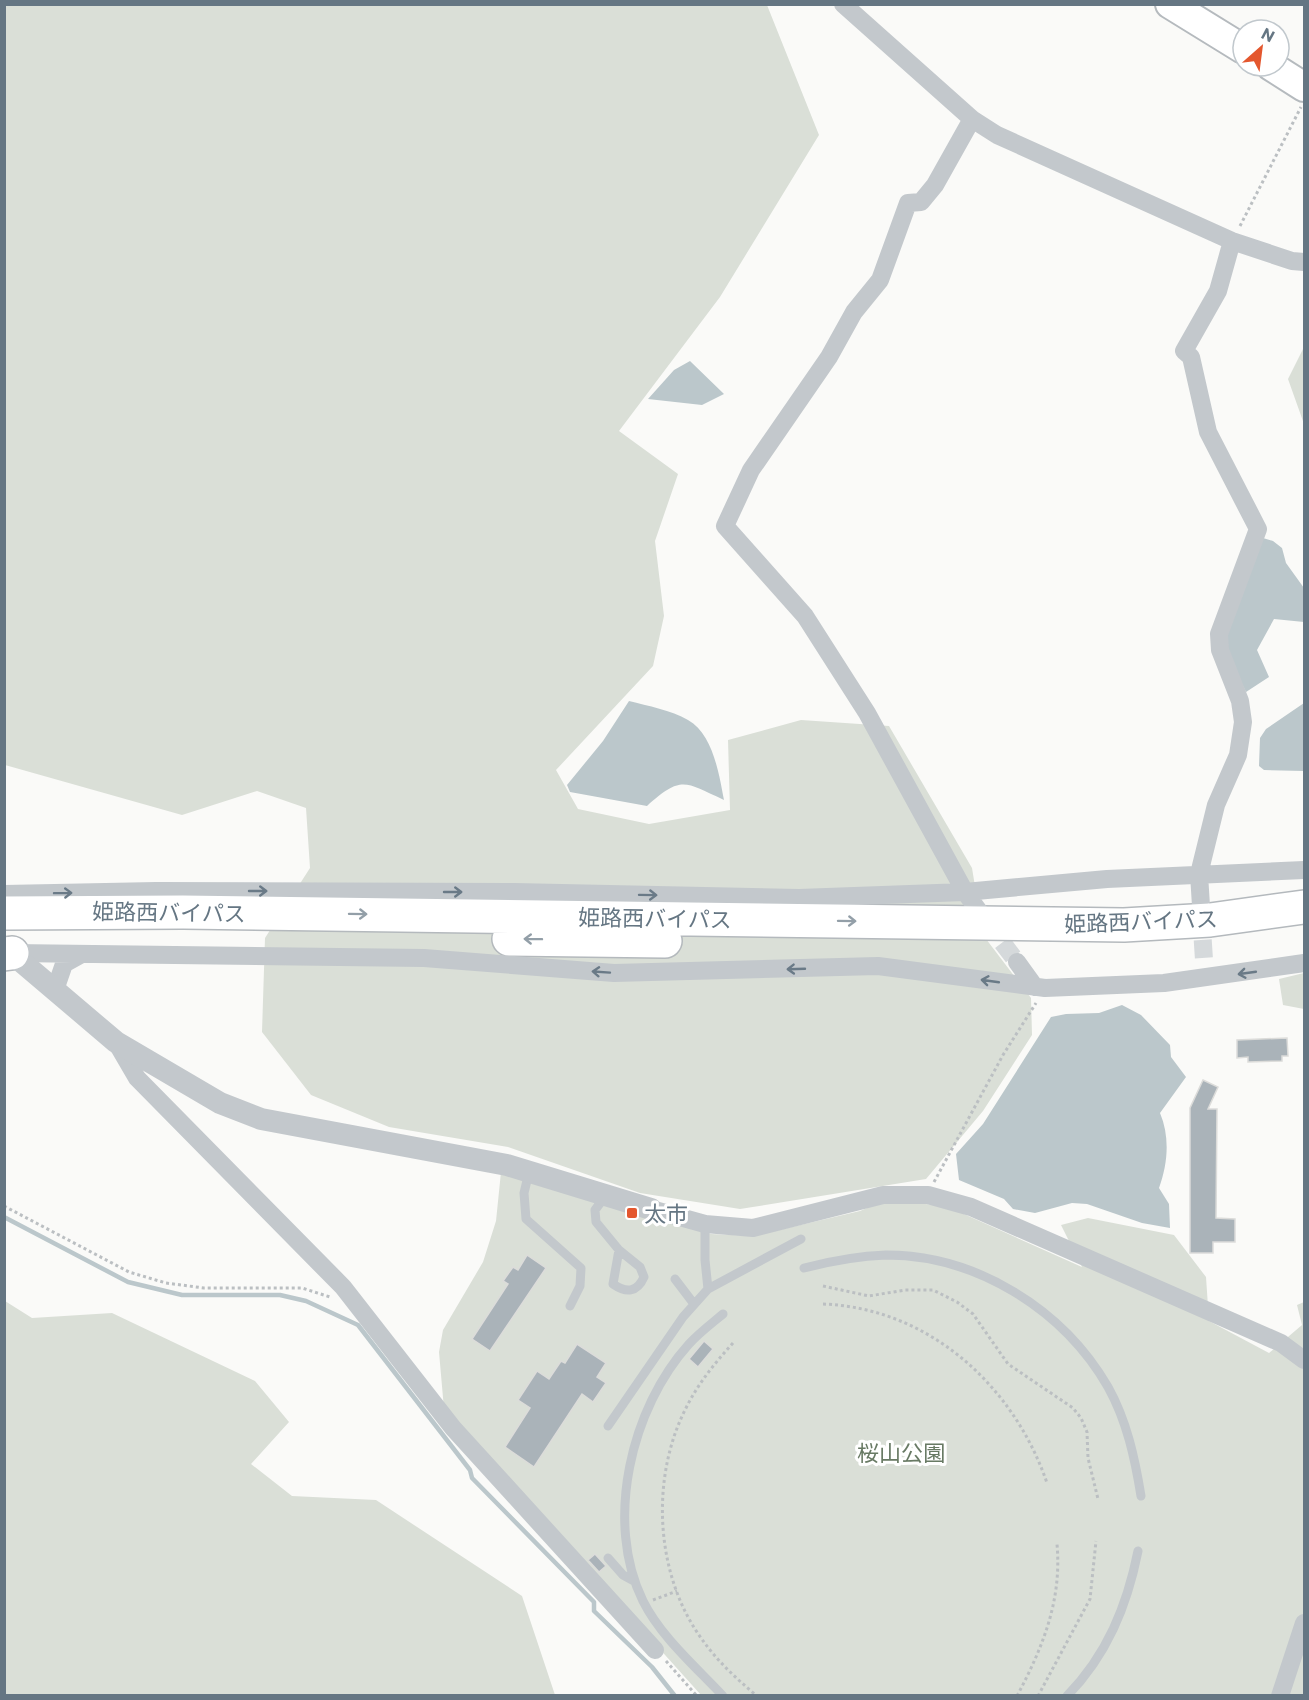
<svg xmlns="http://www.w3.org/2000/svg" width="1309" height="1700" font-family="Commissioner,'Noto Sans JP',sans-serif">
<style>
.green{fill:#dadfd7}
.water{fill:#bbc7cb}
.lines{fill:none;stroke-linecap:round;stroke-linejoin:round}
.stream{stroke:#bbc7cb;stroke-width:4.5}
.building{fill:#aab3b9;stroke:#dcdcda;stroke-width:1.5}
.minor-tunnel{stroke:#d5d9db;stroke-width:18;stroke-dasharray:18 9;stroke-linecap:butt}
.primary-casing{stroke:#b5babe;stroke-width:32}
.motorway-casing{stroke:#b4b9bd;stroke-width:36}
.path{stroke:#bbbfc2;stroke-width:3;stroke-dasharray:3 3;stroke-linecap:butt}
.service{stroke:#c3c8cc;stroke-width:9}
.minor{stroke:#c3c8cc;stroke-width:18}
.tertiary{stroke:#c3c8cc;stroke-width:22}
.primary{stroke:#fff;stroke-width:28}
.motorway{stroke:#fff;stroke-width:33}
.oneway{stroke:#6a7a87}
.oneway2{stroke:#939fa8}
.poi-dot{fill:#e4572e;stroke:#fff;stroke-width:2}
.labels{text-anchor:middle;dominant-baseline:central;stroke-width:6;stroke-linejoin:round;paint-order:stroke}
.street-label{font-size:22px;fill:#657683;stroke:#fff}
.poi-label{font-size:22px;fill:#657683;stroke:#fff;text-anchor:start}
.park-label{font-size:22px;fill:#687a64;stroke:#fff}
</style>
<rect width="100%" height="100%" fill="#fafaf8"/>
<path class="green" d="M5,5H767L819,135L720,297L619,431L678,474L655,541L664,616L653,666L556,770L578,809L649,824L730,810L728,740L801,720L889,726L972,868L983,935L1031,998L1032,1035L983,1111L926,1179L740,1209L640,1193L508,1147L389,1127L311,1095L262,1032L265,938L310,868L306,808L257,791L182,815L5,765Z
M1304,347V424L1288,379Z
M1304,973V1009L1283,1005L1279,979Z
M501,1172L711,1234L754,1236L860,1211L885,1200L946,1206L1082,1267L1061,1225L1088,1218L1174,1235L1206,1277L1209,1321L1269,1353L1302,1325L1297,1305L1304,1302V1695H701L444,1409L439,1352L443,1330L483,1262L496,1221Z
M5,1301L32,1318L112,1313L255,1381L289,1422L251,1464L292,1496L376,1500L522,1596L555,1695H5Z"/>
<path class="water" d="M690,361L724,394L702,405L648,399L674,370Z
M1263,538L1273,541L1282,548L1286,563L1304,588V622L1274,619L1257,650L1269,677L1246,692L1224,649L1236,596Z
M629,701C648,706 671,710 688,720C713,734 719,774 724,800C684,782 682,775 647,806L570,792L567,785L603,741Z
M1304,703V771L1264,770L1259,766L1260,738L1266,729Z
M1122,1005L1141,1015L1170,1045L1171,1057L1186,1077L1160,1113C1170,1137 1168,1163 1159,1188L1169,1204L1170,1228L1142,1223L1087,1204L1072,1203L1035,1213L1013,1209L1004,1199L959,1180L956,1154L983,1124L1051,1017L1066,1014L1099,1013Z"/>
<g class="lines">
<path class="stream" d="M4,1217L128,1282L182,1295H280L306,1301L358,1325L470,1470L472,1478L594,1602V1611L652,1667L675,1696"/>
</g>
<path class="building" d="M1287,1038L1288,1056H1282V1061L1248,1062V1057L1237,1058V1040Z
M1203,1080L1218,1087L1208,1109H1217L1216,1218L1235,1219V1242H1213V1253H1190V1108Z
M527,1255L546,1268L490,1351L472,1339L508,1284L503,1281L513,1267L518,1270Z
M704,1341L713,1349L698,1367L689,1359Z
M577,1344L606,1363L597,1377L606,1383L593,1402L582,1394L534,1467L505,1447L530,1408L518,1400L537,1371L549,1379L561,1361L565,1363Z
M595,1554L606,1566L599,1572L588,1560Z"/>
<g class="lines">
<path class="minor-tunnel" d="M1201,913L1204,960
M986,921L1017,962"/>
<defs>
<path id="primary" d="M1170,4L1243,49
M1271,66L1304,87"/>
<path id="motorway" d="M4,913L183,912L1124,925L1210,920L1304,907
M509,939L665,941
M4,954L12,953"/>
</defs>
<use href="#primary" class="primary-casing"/>
<use href="#motorway" class="motorway-casing"/>
<path class="path" d="M1240,226L1301,107
M934,1182L1003,1055L1036,1003
M4,1206L129,1272L166,1283L204,1288H302L330,1297
M823,1286L869,1296L905,1290H933L957,1302L973,1314L1008,1364L1073,1408L1081,1418L1087,1432L1088,1458L1098,1499
M823,1304C929,1308 1014,1386 1047,1483
M733,1343C714,1364 697,1385 685,1410C652,1476 655,1566 695,1629C712,1656 733,1676 757,1696
M653,1600L677,1591
M666,1661L697,1696
M1017,1696C1043,1647 1062,1600 1057,1544
M1038,1696L1090,1599L1096,1541"/>
<path class="service" d="M529,1172L524,1193L526,1219L581,1268L580,1286L570,1306
M606,1195L595,1210L596,1222L619,1250L613,1284C626,1293 637,1293 644,1277L640,1267L619,1250
M705,1224V1260L708,1289
M804,1268C831,1261 858,1256 886,1255C976,1255 1063,1309 1108,1387C1127,1421 1135,1459 1141,1496
M675,1279L694,1304
M723,1314C711,1324 699,1333 689,1344C631,1408 604,1522 643,1601C661,1637 696,1667 723,1696
M608,1426L683,1317L708,1289L801,1239
M608,1558L623,1575L634,1581
M1067,1696C1107,1655 1127,1606 1138,1551"/>
<path class="minor" d="M843,4L972,119L997,135L1232,241L1292,261L1304,262
M972,119L935,185L921,202L908,203L880,280L854,312L829,357L751,470L725,526L805,616L867,713L965,892L981,914
M4,894L156,891L514,892L799,898L965,892L1107,879L1304,870
M1201,906L1199,874L1216,805L1238,755L1243,722L1240,701L1220,650L1219,634L1258,529L1208,432L1191,357L1184,351L1218,291L1232,241
M12,953L424,958L614,973L878,966L1045,988L1164,983L1304,963
M1017,962L1035,987
M55,990L64,964L82,954
M116,1042L137,1078L343,1287L453,1428L655,1650
M651,1209L705,1224L753,1228L883,1195H928L971,1207L1281,1343L1304,1360
M1280,1696L1304,1623"/>
<path class="tertiary" d="M4,947L116,1042L220,1103L261,1119L507,1165L651,1209"/>
<use href="#primary" class="primary"/>
<use href="#motorway" class="motorway"/>
</g>
<defs><path id="oneway-shaft" d="M-6 0H5M1.5-3L5.5 0L1.5 3" fill="none" stroke-width="1.6" stroke-linecap="round" stroke-linejoin="round" transform="scale(1.5)"/></defs>
<g class="oneway">
<use href="#oneway-shaft" transform="translate(258 891)"/>
<use href="#oneway-shaft" transform="translate(453 892)"/>
<use href="#oneway-shaft" transform="translate(63 893) rotate(-1)"/>
<use href="#oneway-shaft" transform="translate(648 895) rotate(1)"/>
<use href="#oneway-shaft" transform="translate(796 969) rotate(178)"/>
<use href="#oneway-shaft" transform="translate(601 972) rotate(-176)"/>
<use href="#oneway-shaft" transform="translate(1247 973) rotate(172)"/>
<use href="#oneway-shaft" transform="translate(990 981) rotate(-172)"/>
</g>
<g class="oneway2">
<use href="#oneway-shaft" transform="translate(358 914) rotate(1)"/>
<use href="#oneway-shaft" transform="translate(847 921) rotate(1)"/>
<use href="#oneway-shaft" transform="translate(533 939) rotate(-179)"/>
</g>
<rect class="poi-dot" x="626" y="1207" width="12" height="12" rx="3"/>
<g class="labels">
<g class="street-label">
<text transform="translate(169 912) rotate(1)">姫路西バイパス</text>
<text transform="translate(655 918) rotate(1)">姫路西バイパス</text>
<text transform="translate(1141 921) rotate(-2)">姫路西バイパス</text>
</g>
<g class="poi-label">
<text x="644" y="1213">太市</text>
</g>
<g class="park-label">
<text x="901" y="1452">桜山公園</text>
</g>
</g>
<rect width="1309" height="1700" fill="none" stroke="#657683" stroke-width="12"/>
<g transform="translate(1261 48) rotate(28)"><circle r="28" fill="#ffffff" stroke="#c1c8cd" stroke-width="1.5"/>
<path d="M0-4.5L10 22L0 15L-10 22Z" fill="#e4572e"/>
<text y="-9" font-size="16" font-weight="bold" text-anchor="middle" fill="#657683">N</text>
</g>
</svg>
